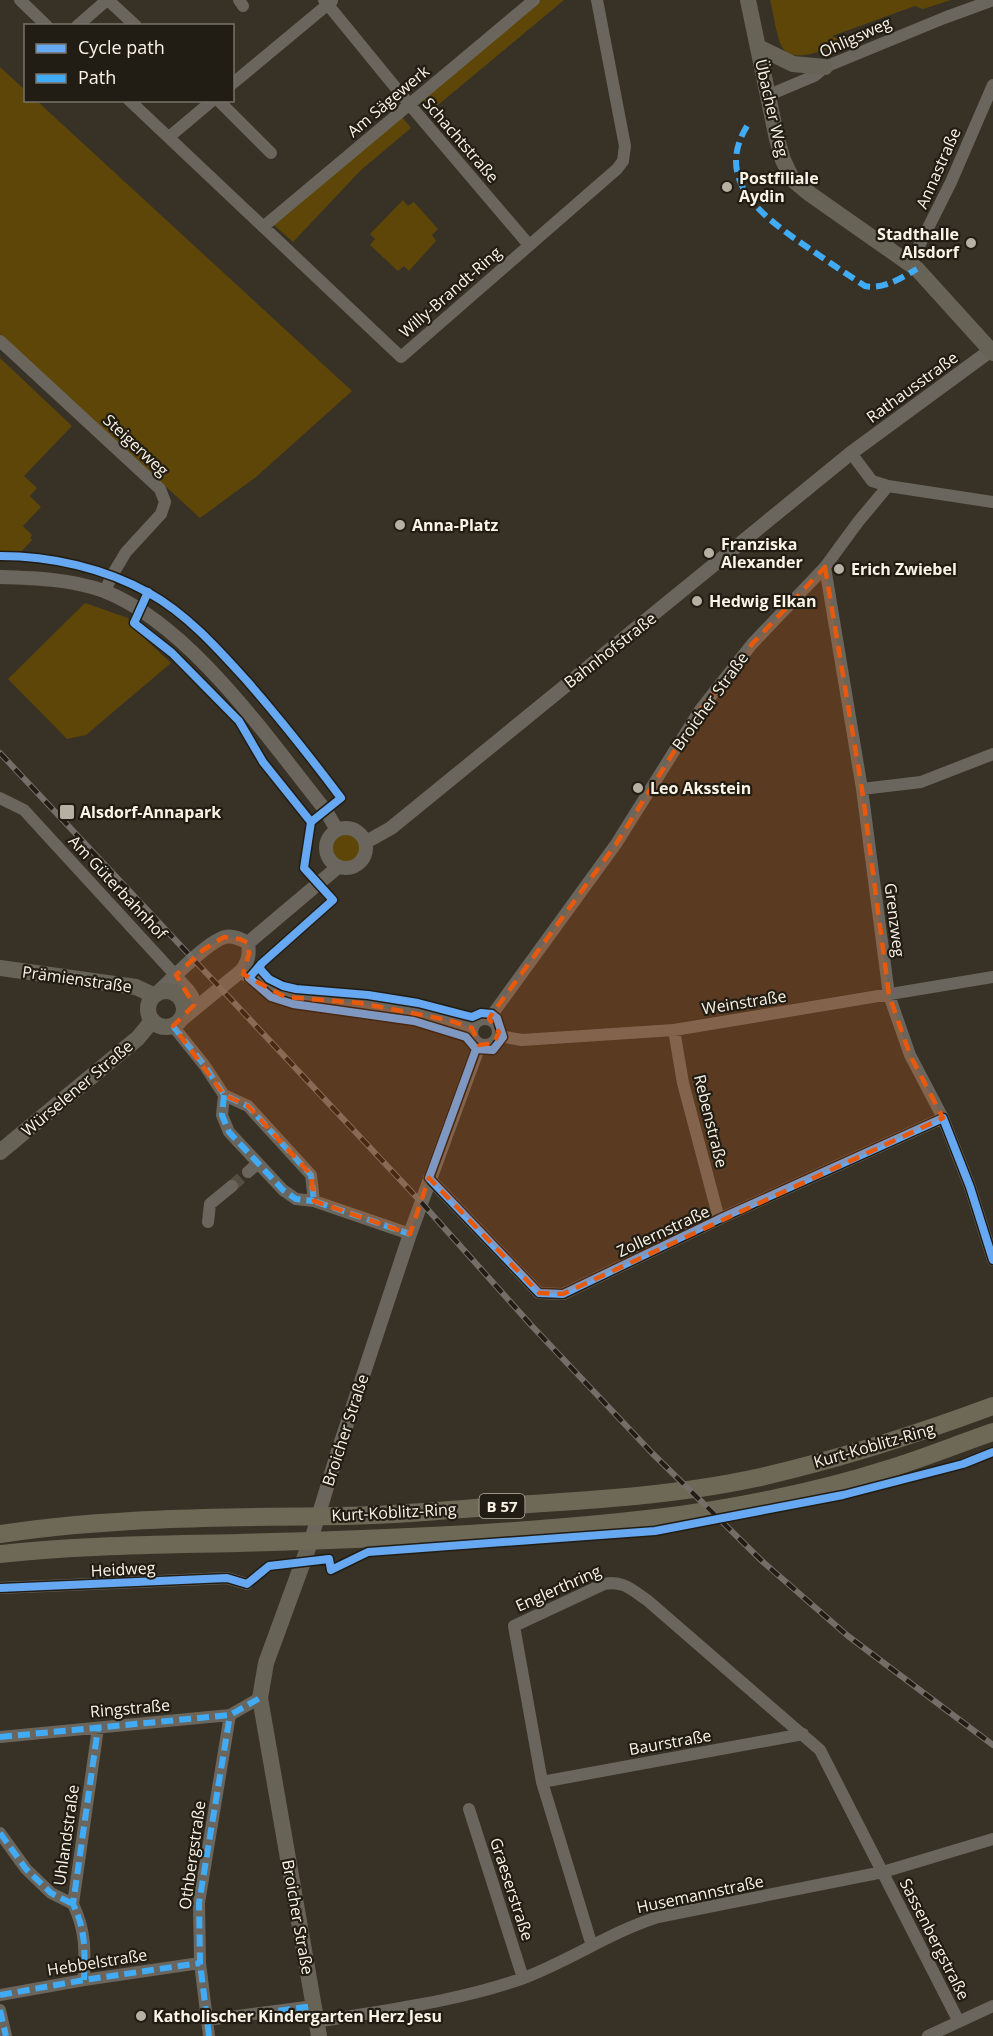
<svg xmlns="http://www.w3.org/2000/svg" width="993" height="2036" font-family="'Open Sans',sans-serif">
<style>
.green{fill:#5d4608}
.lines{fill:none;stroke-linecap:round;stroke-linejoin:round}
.minor-tunnel{stroke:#554f43;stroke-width:12;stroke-dasharray:12 6;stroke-linecap:butt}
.minor{stroke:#6b665d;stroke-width:12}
.tertiary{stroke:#6b665d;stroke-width:14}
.secondary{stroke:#686357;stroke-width:16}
.primary{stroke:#6e6857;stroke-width:18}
.rail-casing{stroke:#736e67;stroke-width:6}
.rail{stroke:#221d14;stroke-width:4;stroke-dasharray:11;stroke-linecap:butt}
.quiet{stroke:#42abf6;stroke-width:6;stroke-dasharray:12 6;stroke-linecap:butt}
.cycleway-casing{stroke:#221d14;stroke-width:11}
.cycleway{stroke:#66a8f1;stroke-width:8}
.marked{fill:#e8590c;fill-opacity:0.2;stroke:#e8590c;stroke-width:4.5;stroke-dasharray:12 8;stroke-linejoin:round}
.poi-dot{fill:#b6b0a3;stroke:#221d14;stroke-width:2}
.labels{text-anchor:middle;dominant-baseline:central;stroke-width:4.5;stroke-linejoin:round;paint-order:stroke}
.shield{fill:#221d14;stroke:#b9b4a7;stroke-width:1.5}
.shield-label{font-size:15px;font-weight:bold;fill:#faf4e6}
.street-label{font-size:16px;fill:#faf4e6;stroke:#221d14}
.poi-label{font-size:16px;font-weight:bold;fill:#faf4e6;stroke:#221d14;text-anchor:start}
</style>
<rect width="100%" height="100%" fill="#383226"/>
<path class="green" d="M541,0H564L432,110L423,99Z
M770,0H951L923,9L915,6L832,36L844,42C828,48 793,66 782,47C777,39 773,11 770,0Z
M0,67L25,90L26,100L37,101L352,391L256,477L200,518L0,334Z
M402,117L411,128L361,170L293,242L273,224Z
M403,200L408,206L414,202L438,229L432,235L436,241L409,271L404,266L398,271L370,245L375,239L370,234Z
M0,358L72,426L24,476L37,488L30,496L41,507L23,526L32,535L30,538L32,540L20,553H0Z
M85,603L128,618L131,626L171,663L86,735L67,739L8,679Z
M331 848a15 15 0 1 1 30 0a15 15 0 1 1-30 0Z"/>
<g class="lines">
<path class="minor-tunnel" d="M232,1186L248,1172"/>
<path class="minor" d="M20,0L47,26
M108,0L136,26
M239,0L243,6
M324,0L409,104L529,245
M77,26L107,0
M232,84L332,1
M769,95L814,76L825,67L944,18L993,0
M129,100L401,357L617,169L623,161L625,146L597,0
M218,100L271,153
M169,137L213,100
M263,227L534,0
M910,264L951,182L993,85
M0,341L160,489L165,502L161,514L126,552L111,577L105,592
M851,453L872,481L888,486L993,502
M825,567L862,789L889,995L910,1055L943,1118L970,1187L993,1260
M862,789L921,782L993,754
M0,798L24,810L189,990L193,996L194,1005L192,1012
M489,1019L616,844L700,710L752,644L825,567L858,522L888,486
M173,1026L205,1066L224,1095L248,1106L311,1175L314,1201L410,1234
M674,1030L683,1083L719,1219
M499,1036L522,1040L674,1030L993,977
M224,1095L222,1115L229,1132L283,1190L296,1199L314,1201
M248,1172L257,1164
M429,1178L539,1293L563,1294L719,1219L943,1118
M208,1222L210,1204L232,1186
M0,1588L227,1578L247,1584
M0,1737L230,1715L260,1698
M542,1782L803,1734
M469,1809L523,1978
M0,1833L26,1869L51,1893L73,1904
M592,1946L542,1782L514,1626L604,1584C623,1580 632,1590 647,1600L820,1750L959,2022
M84,1980C85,1951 86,1931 73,1904L98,1728
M0,1995L84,1980L200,1963
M0,2010L6,2036
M207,2020L314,2006
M316,2022C385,2010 455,2002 521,1979C568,1962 610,1932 658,1917L883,1872L993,1839
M209,2036L200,1963L199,1903L230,1715
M928,2036L993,2006"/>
<path class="tertiary" d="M0,577C35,578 70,579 104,591C191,625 268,739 326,811L337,830
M326 848a20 20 0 1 1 40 0a20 20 0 1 1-40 0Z
M366,842L391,828L851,453L990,351
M248,943L338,867
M241,971L270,991L285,997L360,1003L448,1020L472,1028
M158,992C172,979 208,941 225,937C233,935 241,939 248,943C250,955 248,962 241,971L180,1021
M471 1032a14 14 0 1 1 28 0a14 14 0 1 1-28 0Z
M311,1540L338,1451L410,1234L479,1045"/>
<path class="secondary" d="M748,0L777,139L783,160L792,179L810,194L917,269L993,353
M758,47L793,64L825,67
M0,968L136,987L153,995
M148 1009a18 18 0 1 1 36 0a18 18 0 1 1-36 0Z
M0,1152L138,1038L152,1021
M311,1540L266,1663L260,1698L319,2036"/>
<path class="primary" d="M0,1534C111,1517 231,1517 343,1516C400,1515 458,1509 515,1505C595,1500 677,1495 756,1478C837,1460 915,1435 993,1406
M0,1554C90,1544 182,1545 273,1542C400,1538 529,1533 656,1518C731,1509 816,1492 888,1469C924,1458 958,1444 993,1432"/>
<defs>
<path id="rail" d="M0,753L421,1202L531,1325L652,1453L763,1562L848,1636L993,1745"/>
</defs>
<use href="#rail" class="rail-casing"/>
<use href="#rail" class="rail"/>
<path class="quiet" d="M747,126C713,182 765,218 807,247C826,260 845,273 865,286C883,290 901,278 917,269
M173,1026L205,1066L224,1095L248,1106L311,1175L314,1201L410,1234
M224,1095L222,1115L229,1132L283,1190L296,1199L314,1201
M0,1737L230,1715L260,1698
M0,1833L26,1869L51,1893L73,1904
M84,1980C85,1951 86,1931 73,1904L98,1728
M0,1995L84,1980L200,1963
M0,2010L6,2036
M207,2020L314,2006
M209,2036L200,1963L199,1903L230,1715"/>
<defs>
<path id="cycleway" d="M0,556C51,556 104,568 149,593C187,614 218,649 247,681C280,719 311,758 341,798L311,822L304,868L333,900L261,964L249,978L271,997L293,1004L414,1021L466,1037L476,1049L493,1050L503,1037L497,1018L492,1014L481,1013L472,1017L418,1003L368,995L296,989L283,986L269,979L260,969L261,964
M148,592L134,623L172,653L239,721L263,762L311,822
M476,1049L429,1178L539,1293L563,1294L719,1219L943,1118L970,1187L993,1260
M0,1588L227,1578L247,1584L269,1566L329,1559L331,1570L368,1552L655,1531L843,1495L963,1464L993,1452"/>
</defs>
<use href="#cycleway" class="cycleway-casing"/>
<use href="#cycleway" class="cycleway"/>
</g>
<path class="marked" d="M825,567L862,789L889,995L910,1055L943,1118L563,1294L539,1293L429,1178L410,1234L314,1201L311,1175L248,1106L224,1095L173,1026L194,1005L176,975L203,950L224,937L240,939L248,943L249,954L243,974L285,997L360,1003L448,1020L472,1028L479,1045L494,1043L499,1032L489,1019L492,1014L616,844L700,710L752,644Z"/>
<g class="poi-dot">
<circle cx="727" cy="187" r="6"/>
<circle cx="971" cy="243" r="6"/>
<circle cx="400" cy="525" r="6"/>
<circle cx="709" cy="553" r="6"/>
<circle cx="839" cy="569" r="6"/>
<circle cx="697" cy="601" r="6"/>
<circle cx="638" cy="788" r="6"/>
<rect x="59" y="804" width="16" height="16" rx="3"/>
<circle cx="141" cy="2016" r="6"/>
</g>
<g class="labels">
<rect class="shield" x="479.5" y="1494" width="45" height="24" rx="4.5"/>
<g class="shield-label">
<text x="502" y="1506">B 57</text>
</g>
<g class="street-label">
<text transform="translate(855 37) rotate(-24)">Ohligsweg</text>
<text transform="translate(388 101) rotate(-40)">Am Sägewerk</text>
<text transform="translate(772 108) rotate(77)">Übacher Weg</text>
<text transform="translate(461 140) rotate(49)">Schachtstraße</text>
<text transform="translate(938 168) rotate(-66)">Annastraße</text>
<text transform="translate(450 292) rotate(-41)">Willy-Brandt-Ring</text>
<text transform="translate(912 387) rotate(-36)">Rathausstraße</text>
<text transform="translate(136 445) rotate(43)">Steigerweg</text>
<text transform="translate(610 650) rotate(-38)">Bahnhofstraße</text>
<text transform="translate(710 701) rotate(-54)">Broicher Straße</text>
<text transform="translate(118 887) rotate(47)">Am Güterbahnhof</text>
<text transform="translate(895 920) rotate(83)">Grenzweg</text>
<text transform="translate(77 979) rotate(8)">Prämienstraße</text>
<text transform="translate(744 1002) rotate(-9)">Weinstraße</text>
<text transform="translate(77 1088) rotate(-40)">Würselener Straße</text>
<text transform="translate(711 1121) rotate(76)">Rebenstraße</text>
<text transform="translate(663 1231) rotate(-25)">Zollernstraße</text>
<text transform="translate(345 1430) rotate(-72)">Broicher Straße</text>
<text transform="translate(874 1445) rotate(-16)">Kurt-Koblitz-Ring</text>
<text transform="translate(394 1512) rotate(-3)">Kurt-Koblitz-Ring</text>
<text transform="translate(123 1569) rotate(-3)">Heidweg</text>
<text transform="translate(558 1588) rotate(-24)">Englerthring</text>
<text transform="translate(130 1708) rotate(-5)">Ringstraße</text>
<text transform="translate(670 1742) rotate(-10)">Baurstraße</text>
<text transform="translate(66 1835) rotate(-82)">Uhlandstraße</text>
<text transform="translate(192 1855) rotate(-82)">Othbergstraße</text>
<text transform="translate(512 1889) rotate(72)">Graeserstraße</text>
<text transform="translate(700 1894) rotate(-12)">Husemannstraße</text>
<text transform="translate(298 1917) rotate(80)">Broicher Straße</text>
<text transform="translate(935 1939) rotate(63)">Sassenbergstraße</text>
<text transform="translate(97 1962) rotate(-9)">Hebbelstraße</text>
</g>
<g class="poi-label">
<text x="739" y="178">Postfiliale<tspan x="739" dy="18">Aydin</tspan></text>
<text x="959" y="234" text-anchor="end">Stadthalle<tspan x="959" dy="18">Alsdorf</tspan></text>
<text x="412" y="525">Anna-Platz</text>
<text x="721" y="544">Franziska<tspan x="721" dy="18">Alexander</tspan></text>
<text x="851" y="569">Erich Zwiebel</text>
<text x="709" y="601">Hedwig Elkan</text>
<text x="650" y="788">Leo Aksstein</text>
<text x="80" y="812">Alsdorf-Annapark</text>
<text x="153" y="2016">Katholischer Kindergarten Herz Jesu</text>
</g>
</g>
<rect x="24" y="24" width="210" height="78" fill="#221d14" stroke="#787368" stroke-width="1.5"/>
<rect x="36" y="44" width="30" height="9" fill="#66a8f1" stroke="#787368" stroke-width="1.5"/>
<text x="78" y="54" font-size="18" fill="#faf4e6">Cycle path</text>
<rect x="36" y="74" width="30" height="9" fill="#42abf6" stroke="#787368" stroke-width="1.5"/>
<text x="78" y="84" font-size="18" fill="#faf4e6">Path</text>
</svg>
